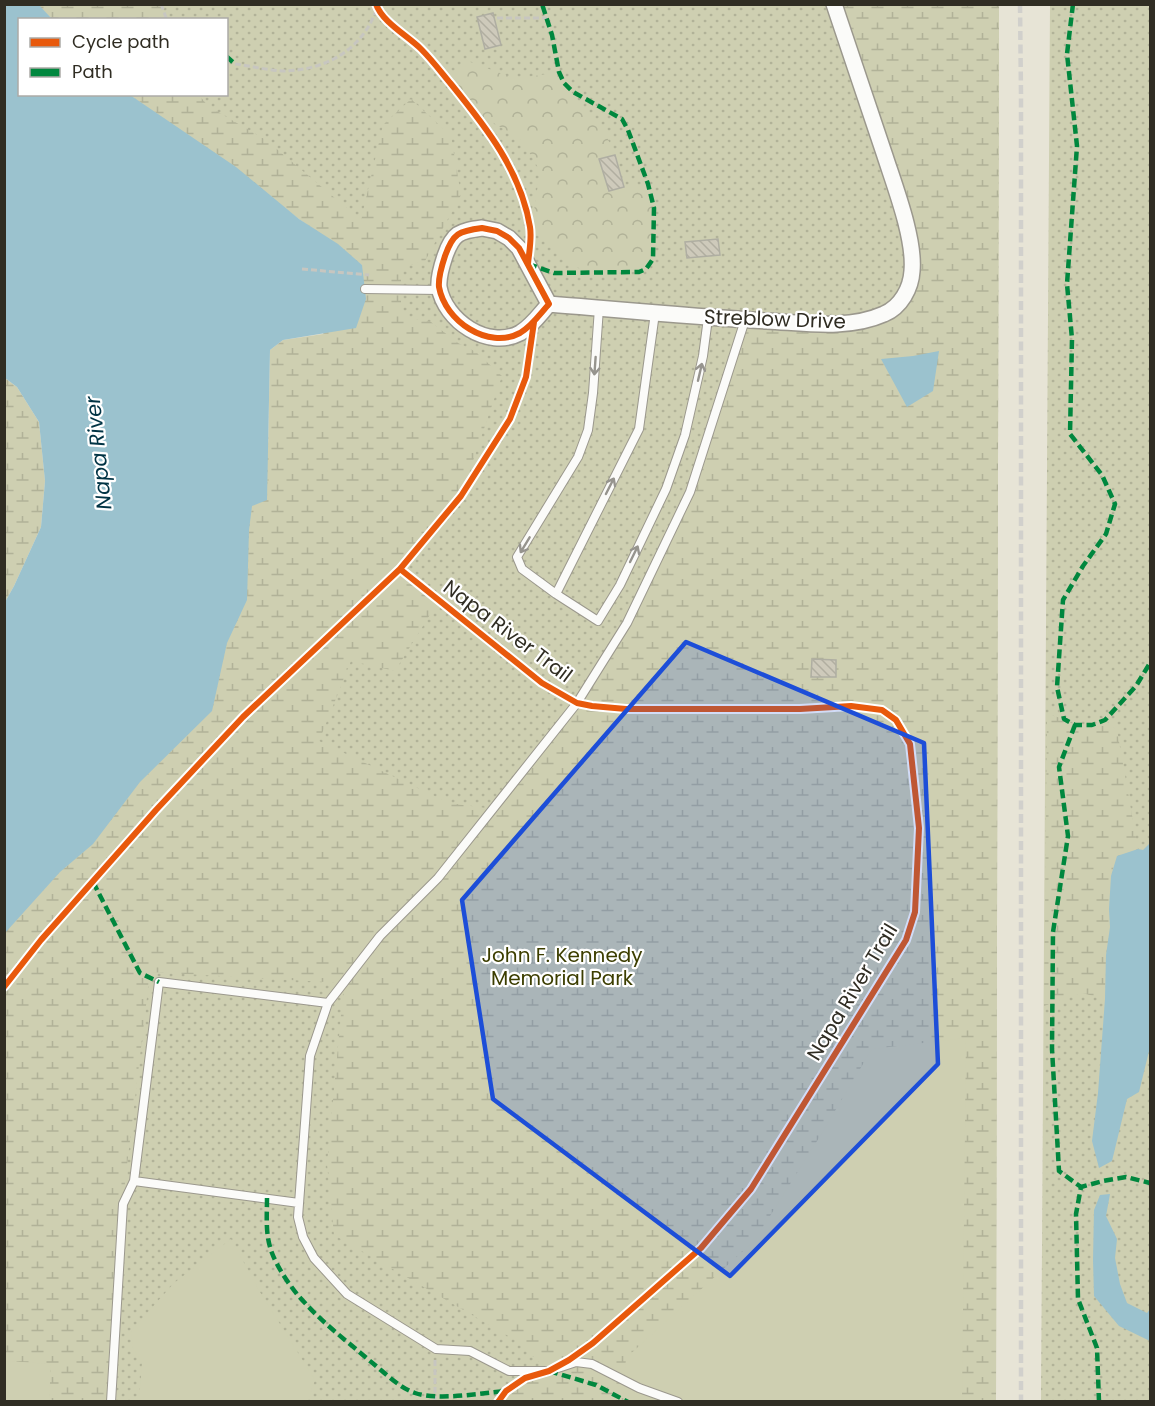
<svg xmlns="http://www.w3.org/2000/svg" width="1155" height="1406" font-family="Poppins,sans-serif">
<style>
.grass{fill:url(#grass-dots)}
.forest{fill:url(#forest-crowns)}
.wetland{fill:url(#wetland-marsh)}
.garden{fill:#cecfb1}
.water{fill:#9bc2ce}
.building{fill:url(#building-back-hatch);stroke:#afaea2;stroke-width:1.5}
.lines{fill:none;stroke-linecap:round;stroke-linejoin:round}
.lane-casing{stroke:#9b988d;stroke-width:10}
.street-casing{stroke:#9b988d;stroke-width:18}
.path{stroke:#c7c6c0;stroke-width:3;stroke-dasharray:6 3;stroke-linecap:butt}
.lane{stroke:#fbfbf9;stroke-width:8}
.street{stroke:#fbfbf9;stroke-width:15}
.rail{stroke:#d1d0cc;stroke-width:4.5;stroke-dasharray:9 4.5;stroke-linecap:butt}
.quiet{stroke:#00873e;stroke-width:4.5;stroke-dasharray:9 4.5;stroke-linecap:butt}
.cycleway-casing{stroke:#fff;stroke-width:10}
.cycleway{stroke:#e8590c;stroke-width:6}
.oneway{stroke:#96948e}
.marked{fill:#1d4ed8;fill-opacity:0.2;stroke:#1d4ed8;stroke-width:4.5;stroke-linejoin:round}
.labels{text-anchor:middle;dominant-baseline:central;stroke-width:4.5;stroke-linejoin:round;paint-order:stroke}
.street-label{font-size:20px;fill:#302d23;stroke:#fff}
.park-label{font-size:20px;fill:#3c3e00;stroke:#fff}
.water-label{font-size:21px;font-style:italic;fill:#034;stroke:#fff}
</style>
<defs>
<pattern id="grass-dots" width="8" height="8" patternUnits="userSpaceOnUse" patternTransform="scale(1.5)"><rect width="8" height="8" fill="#cecfb1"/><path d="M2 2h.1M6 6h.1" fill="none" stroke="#b1b298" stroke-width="1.8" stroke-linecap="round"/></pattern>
<pattern id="forest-crowns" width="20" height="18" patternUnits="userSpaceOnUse" patternTransform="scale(1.5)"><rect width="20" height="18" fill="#cecfb1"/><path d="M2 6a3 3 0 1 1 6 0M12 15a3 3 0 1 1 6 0" fill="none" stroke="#b1b298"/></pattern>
<pattern id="wetland-marsh" width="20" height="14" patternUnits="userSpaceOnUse" patternTransform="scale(1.5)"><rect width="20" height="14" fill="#cecfb1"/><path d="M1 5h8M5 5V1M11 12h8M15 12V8" fill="none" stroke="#b1b298"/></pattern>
<pattern id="building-back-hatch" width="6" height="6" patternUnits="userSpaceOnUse" patternTransform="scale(1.5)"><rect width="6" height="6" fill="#cecabb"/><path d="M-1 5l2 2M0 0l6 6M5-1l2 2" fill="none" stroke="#b1aea0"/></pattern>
</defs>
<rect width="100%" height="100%" fill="#e7e4d6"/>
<path class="grass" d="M38,5H999L996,1401L5,1402V933L17,921L362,265L130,95L226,94V20L52,19Z
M1050,5H1150V1401L1041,1402Z"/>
<path class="forest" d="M465,60L516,79L559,72L564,83L606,135L615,155L599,159L608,191L624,187L648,184L654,208L653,259L646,269L639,272L585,273L531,230L540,171L522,140L475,112L450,83Z"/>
<path class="wetland" d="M38,5H162L163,19H52Z
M834,5H999L996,1401H498L506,1391L525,1378L549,1371L515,1340L334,1235L327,1164L344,983L150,972L124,1191L111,1401H49L51,1364L5,1361L4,933L60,872L93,844L140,782L212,711L227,643L247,600L249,530L252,506L267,499L270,350L283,340L323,334L362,265L338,244L299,219L236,167L130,95H199L208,106L266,140L361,220L383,125L411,99L451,136L461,195L425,261L401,267V317L431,322L458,343L476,352L502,376L461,496L400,569L439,600L395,671L351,661L319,741L449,803L493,809L577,703L627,623L690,492L745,320L883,315L913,269Z
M5,378L17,387L39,422L45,481L41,527L14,586L5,602Z
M1047,714L1064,719L1075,725H1092L1105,720L1117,730L1138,849L1117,856L1111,876L1109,909L1110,927L1106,955L1105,999L1082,993L1044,1006Z"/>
<path class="garden" d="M966,1038L962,1401L638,1402L623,1392L626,1358L755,1240L817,1141L872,1049Z
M231,1239L260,1292L315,1380L308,1400L301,1402L139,1401L142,1363L133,1348L131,1331L174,1283Z
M5,1361L51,1364L49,1401H5Z"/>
<path class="water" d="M38,4L52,19L20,20V94L130,95L236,167L299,219L338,244L362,265L366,299L356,328L283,340L270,350L267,500L252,506L249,530L247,600L227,643L212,711L140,782L93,844L60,872L5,933V602L14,586L41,527L45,481L39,422L17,387L5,378L4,5Z
M939,351L933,391L907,407L881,359L913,356Z
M1150,843V1047L1139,1092L1127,1099L1112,1161L1099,1168L1092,1141L1098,1093L1105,999L1106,955L1110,927L1109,909L1111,876L1117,856L1138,849L1143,850Z
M1110,1194L1106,1216L1117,1239L1115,1258L1120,1284L1127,1303L1147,1313L1150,1309V1341L1119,1326L1094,1296L1093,1260L1094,1210L1100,1195Z"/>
<path class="building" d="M493,13L501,45L485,49L477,17Z
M615,155L624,187L609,191L599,159Z
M718,239L720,255L687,258L685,242Z
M812,659L836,660V677H811Z"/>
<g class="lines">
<defs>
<path id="lane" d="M365,289L440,290
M599,308L593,393L588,430L578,457L517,557L522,569L556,594L598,621L620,585L666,489L685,435L703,356L708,318
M556,594L639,429L655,313
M299,1203L134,1181L159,982L328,1003
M111,1402L123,1204L134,1181
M678,1402L639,1388L592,1364L576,1362L549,1371H509L470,1351L436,1349L347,1294L314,1258L303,1237L298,1217L310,1056L328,1003L380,936L438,878L577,703L627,623L690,492L745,320"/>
<path id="street" d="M482,228L497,231L509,238L519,248L549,304C540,314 532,326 520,333C488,350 445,321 439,287C438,277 442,265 445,256C453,233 459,231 482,228Z
M549,304C622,310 694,317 767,321C806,323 848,330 884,314C901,307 911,288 912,271C915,239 895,187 885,156C868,106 851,55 834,4"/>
</defs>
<use href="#lane" class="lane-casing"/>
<use href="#street" class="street-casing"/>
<path class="path" d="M161,4L167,20
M497,18H547
M235,64C251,66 271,71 286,71C328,69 363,49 377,8
M302,269L369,275
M435,1402V1360"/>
<use href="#lane" class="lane"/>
<use href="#street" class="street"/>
<path class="rail" d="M1020,4L1021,94V1402"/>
<path class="quiet" d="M1073,4L1067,54L1077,146L1067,284L1072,339L1070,434L1102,475L1115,504L1106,534L1083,566L1063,600L1057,687L1064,719L1075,725H1092L1105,720L1136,686L1150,663
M226,56L235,64
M528,264L554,273L639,272L646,269L653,259L654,208L648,184L628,130L622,119L573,92L564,83L559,72L552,35L542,4
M1075,725L1059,767L1068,836L1053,932L1052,1049L1059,1171L1081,1187
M93,882L140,973L159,982
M267,1198C267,1217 265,1235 272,1253C278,1269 293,1291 305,1303C324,1324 348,1342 370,1361C384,1372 398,1387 415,1393C439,1401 480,1393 506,1391
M549,1371L596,1385L628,1402
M1099,1402L1097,1348L1078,1299L1076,1214L1081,1187L1103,1181L1126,1177L1150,1183"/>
<defs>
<path id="cycleway" d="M376,4C382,22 408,36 421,49C432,60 441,72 451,84C486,127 521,171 530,227C532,239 529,252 528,264
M482,228L497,231L509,238L519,248L549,304C540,314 532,326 520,333C488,350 445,321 439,287C438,277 442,265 445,256C453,233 459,231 482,228Z
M400,569L542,683L577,703L592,706L626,709H800L851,706L882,710L896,720L910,744L919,828L915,912L906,940L751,1189L701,1248L593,1343L569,1360L549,1371L525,1378L506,1391L498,1402
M4,987L41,940L156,810L243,717L400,569L461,496L510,419L526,377L534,322"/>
</defs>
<use href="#cycleway" class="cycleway-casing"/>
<use href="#cycleway" class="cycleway"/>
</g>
<defs><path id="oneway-shaft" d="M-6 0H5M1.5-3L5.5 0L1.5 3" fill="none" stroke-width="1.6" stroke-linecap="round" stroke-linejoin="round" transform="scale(1.5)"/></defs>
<g class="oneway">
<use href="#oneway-shaft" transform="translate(595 366) rotate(94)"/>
<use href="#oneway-shaft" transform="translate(700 372) rotate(-77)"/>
<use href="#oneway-shaft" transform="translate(610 486) rotate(-63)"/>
<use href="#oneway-shaft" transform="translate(525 545) rotate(121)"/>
<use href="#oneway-shaft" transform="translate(634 554) rotate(-64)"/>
</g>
<path class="marked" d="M686,642L924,743L938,1064L730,1276L493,1099L462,900Z"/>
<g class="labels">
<g class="street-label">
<text transform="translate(775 319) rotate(2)">Streblow Drive</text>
<text transform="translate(508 631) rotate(37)">Napa River Trail</text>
<text transform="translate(852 992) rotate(-59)">Napa River Trail</text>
</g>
<g class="park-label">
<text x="562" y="955">John F. Kennedy<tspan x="562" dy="23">Memorial Park</tspan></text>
</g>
<g class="water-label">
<text transform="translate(98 453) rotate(-96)">Napa River</text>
</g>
</g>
<rect width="1155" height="1406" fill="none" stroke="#302d23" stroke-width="12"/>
<rect x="18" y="18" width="210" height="78" fill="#ffffff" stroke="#acaba7" stroke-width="1.5"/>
<rect x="30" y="38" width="30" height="9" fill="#e8590c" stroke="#acaba7" stroke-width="1.5"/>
<text x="72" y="48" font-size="18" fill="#302d23">Cycle path</text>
<rect x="30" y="68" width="30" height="9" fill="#00873e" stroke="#acaba7" stroke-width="1.5"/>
<text x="72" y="78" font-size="18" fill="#302d23">Path</text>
</svg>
